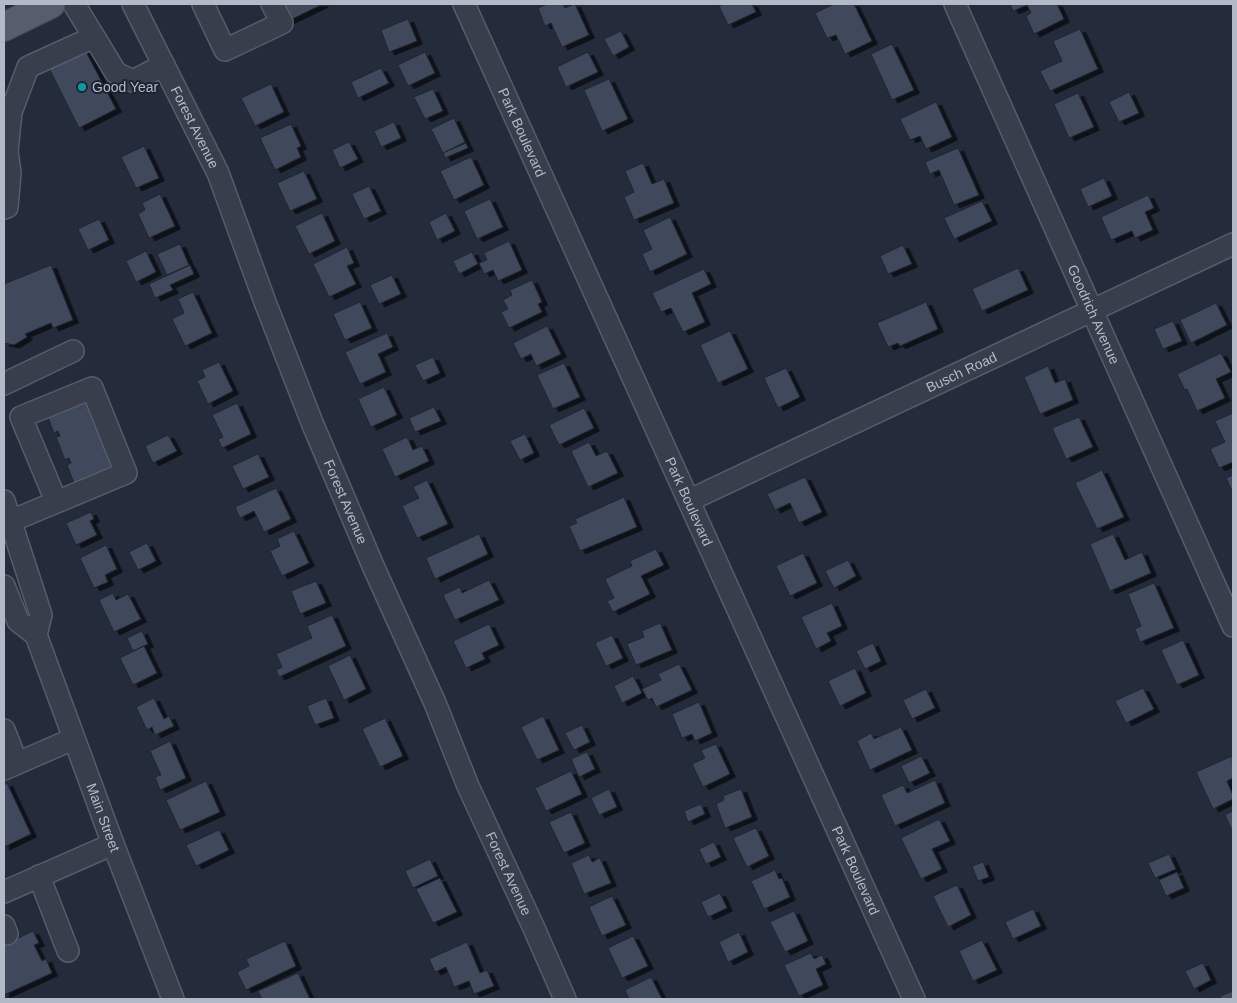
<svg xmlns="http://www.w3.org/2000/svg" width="1237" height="1003" font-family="Arial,sans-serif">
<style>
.building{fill:#404a5b;stroke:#1f2533;filter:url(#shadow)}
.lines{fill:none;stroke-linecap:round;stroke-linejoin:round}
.minor-casing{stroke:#565c6a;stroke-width:24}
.major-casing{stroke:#414755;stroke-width:30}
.minor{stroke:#383e4c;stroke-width:21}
.major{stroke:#565d6c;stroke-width:28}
.culture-dot{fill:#0f9aa8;stroke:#1d2331;stroke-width:2}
.labels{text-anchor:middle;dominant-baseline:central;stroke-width:4;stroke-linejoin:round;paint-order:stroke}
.poi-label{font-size:14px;fill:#b4b9c8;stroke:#1d2331;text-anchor:start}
.street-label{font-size:14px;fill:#b4b9c8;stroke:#1d2331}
</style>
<defs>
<filter id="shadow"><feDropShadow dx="5.5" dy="3" stdDeviation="0" flood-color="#0009"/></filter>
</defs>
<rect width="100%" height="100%" fill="#242c3c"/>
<path class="building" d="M279,4H323L288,21Z
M547,4H563L565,8L575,4L589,35L562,47L551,23L545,26L538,8Z
M724,4H752L756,12L728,25L719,6Z
M834,4H854L872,41L845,54L836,35L827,38L815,13Z
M1010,4H1057L1064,19L1034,34L1026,16L1031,13L1027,5L1013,11Z
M408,19L417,41L389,52L381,30Z
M1080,29L1098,69L1050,91L1040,71L1062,61L1053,41Z
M621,31L629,47L613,56L604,39Z
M892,44L914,90L892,100L871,54Z
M84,48L116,109L79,128L48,66Z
M425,52L435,73L408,86L398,65Z
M588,52L598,72L566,87L557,67Z
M381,68L389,83L358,98L351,82Z
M609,79L628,119L602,131L584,90Z
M271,84L284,112L255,126L241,98Z
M433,89L443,111L425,119L414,97Z
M1129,92L1139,113L1119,122L1109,102Z
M1078,93L1094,127L1069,138L1054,104Z
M936,102L952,137L926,149L920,136L910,140L900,119Z
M454,118L465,142L443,153L431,129Z
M394,122L401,138L381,147L374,131Z
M291,124L301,146L297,148L301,157L275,170L260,138Z
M349,142L358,159L340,168L332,150Z
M466,143L468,148L445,158L443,153Z
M144,146L159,178L136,188L121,157Z
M958,148L979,195L954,205L939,170L930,174L925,162Z
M471,157L484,185L454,200L440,171Z
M643,163L652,184L664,179L674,203L634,220L624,197L634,192L625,171Z
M304,171L317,199L290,211L277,183Z
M1104,178L1112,196L1088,207L1080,189Z
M369,186L381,211L364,219L352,194Z
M160,194L175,226L149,238L138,214L145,210L142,203Z
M1148,195L1154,208L1145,212L1153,230L1135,238L1132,231L1111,240L1101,217Z
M490,199L503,227L477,239L464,211Z
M982,201L992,221L954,239L944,218Z
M322,213L335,241L309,254L295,226Z
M446,213L455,231L437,240L429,222Z
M670,217L687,254L650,272L642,254L652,249L643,230Z
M99,219L109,240L88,250L78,229Z
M509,241L522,270L498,281L493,270L484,274L479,263L487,260L484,253Z
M180,244L189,265L167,275L157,254Z
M903,245L912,264L888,274L880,256Z
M347,247L354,263L347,266L356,284L329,297L313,264Z
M146,251L156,272L136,282L126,261Z
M472,252L478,264L459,274L453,261Z
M51,265L73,320L53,328L51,323L25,334L27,337L14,345L4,343V284Z
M190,265L194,274L170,285L173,290L155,298L149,284Z
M1018,268L1028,290L982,311L972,289Z
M704,269L711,284L692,293L705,322L683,332L671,308L661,312L652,293Z
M392,275L401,294L379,304L370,285Z
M532,280L542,302L538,304L542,312L509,328L501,312L508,309L503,300L512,295L510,290Z
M193,292L212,333L185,346L172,319L184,313L178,299Z
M360,302L372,328L345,340L333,314Z
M926,302L938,329L900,346L898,343L888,347L877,323Z
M1216,303L1227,325L1191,343L1180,320Z
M1173,321L1182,341L1163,349L1154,329Z
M547,326L561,354L536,366L531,354L521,359L513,343Z
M730,331L748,369L718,383L700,345Z
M387,333L393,347L378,354L386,372L360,384L345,352Z
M1221,353L1231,372L1216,379L1225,398L1197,411L1187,389L1185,390L1177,374Z
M433,357L440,373L423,381L415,365Z
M219,362L233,391L208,404L197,381L205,377L202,370Z
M564,363L580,397L553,409L537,375Z
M1048,366L1055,383L1065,379L1073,400L1040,414L1024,377Z
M786,368L800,397L778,408L764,378Z
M384,387L397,415L371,427L358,399Z
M85,394L116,472L76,488L67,465L71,463L69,458L65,460L56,437L60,436L58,431L54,433L45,410Z
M237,403L251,434L222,448L218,439L223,437L212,415Z
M434,407L441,421L415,432L409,418Z
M584,408L594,428L559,445L549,425Z
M1233,413V462L1219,468L1210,449L1225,442L1215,421Z
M1079,417L1093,447L1066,459L1052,428Z
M525,434L534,453L520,460L510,441Z
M168,435L177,451L153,463L145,446Z
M407,437L413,450L422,446L429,461L395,477L382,449Z
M589,442L596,456L607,451L618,473L588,487L571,451Z
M258,454L269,477L243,489L232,466Z
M1102,470L1124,517L1097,529L1075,483Z
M1233,475V493L1226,478Z
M805,477L822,512L799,523L790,503L775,510L767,494Z
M427,480L448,524L417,538L402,506L419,498L413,487Z
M276,488L291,519L264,532L254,511L240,518L235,507Z
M624,497L637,527L580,551L569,526L577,523L575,519Z
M91,512L94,519L90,521L97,535L76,545L66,523Z
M294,531L309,563L282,576L270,551L280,546L277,539Z
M479,534L488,554L435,579L426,558Z
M1113,534L1125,560L1142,552L1151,573L1110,591L1090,544Z
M147,543L156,561L138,570L129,552Z
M106,545L117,569L105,575L108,582L94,588L80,558Z
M656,549L664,565L641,576L650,594L613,612L607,601L614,598L605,579L632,566L630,561Z
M803,553L817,583L790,596L776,566Z
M848,560L856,576L834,588L825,571Z
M489,580L499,600L455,620L443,595L460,587L462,593Z
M316,581L326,603L300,614L291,591Z
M1154,583L1174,628L1140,642L1135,629L1141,626L1128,594Z
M113,593L116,600L128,594L141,619L114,632L99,600Z
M832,603L842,626L827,633L831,641L816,649L801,617Z
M332,615L346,646L279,677L276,670L282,667L276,654L312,638L307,626Z
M660,623L672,650L636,665L627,644L644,637L642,631Z
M489,624L499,645L482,653L485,659L466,668L453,641Z
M142,631L148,644L133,651L127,638Z
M612,635L623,658L606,666L595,643Z
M1183,640L1199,675L1177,685L1161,650Z
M873,643L881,661L865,669L856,651Z
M144,646L157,673L133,685L120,658Z
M350,655L366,689L344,700L328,666Z
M679,664L692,690L656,707L652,698L648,700L642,689L661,680L658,674Z
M855,668L866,693L840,706L828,681Z
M633,676L642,693L622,703L614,686Z
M1143,688L1154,709L1126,723L1115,701Z
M926,689L935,708L912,719L903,700Z
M154,698L164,719L169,716L174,726L155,735L152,727L147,730L136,707Z
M326,698L334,718L315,725L307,706Z
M699,702L712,733L695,741L692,734L682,738L672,714Z
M543,716L559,750L537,760L521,727Z
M385,718L403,756L380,767L362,729Z
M582,725L590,742L574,750L565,733Z
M901,727L912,750L870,770L857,741L871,733L874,739Z
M170,741L186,778L160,790L155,777L161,775L150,751Z
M716,744L730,774L703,787L692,764L705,758L701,750Z
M587,752L595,769L579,777L571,759Z
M921,756L930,773L909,783L901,766Z
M1232,756L1233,778L1227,781L1233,796V799L1213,809L1196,772Z
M571,771L582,794L546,811L535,788Z
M935,780L945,803L895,826L881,795L903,785L907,793Z
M206,781L220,812L180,830L166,800Z
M7,783L31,834L4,847V785Z
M609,789L617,807L599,815L591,798Z
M741,789L752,817L725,828L716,804L724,800L723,796Z
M701,804L705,814L688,822L684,811Z
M1233,811V833L1225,815Z
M571,812L585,843L564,853L549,822Z
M939,819L950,841L932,849L942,869L921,879L901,838Z
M756,828L769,856L747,867L733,838Z
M219,830L229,850L196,866L186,845Z
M714,842L721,857L706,864L699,849Z
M1169,854L1176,869L1155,878L1148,863Z
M589,855L592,862L600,858L611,883L584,894L571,863Z
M430,859L438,876L413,888L405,871Z
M983,862L989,877L978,881L972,866Z
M775,870L779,879L782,878L790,897L764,909L751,881Z
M1177,872L1184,888L1166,896L1159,880Z
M440,878L457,912L433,923L416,889Z
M957,885L971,915L948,927L933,896Z
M720,893L727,908L708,917L701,902Z
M612,896L626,925L602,936L589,907Z
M1033,909L1041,926L1013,939L1005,922Z
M794,911L808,941L785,952L770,922Z
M33,931L39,943L34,945L42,961L46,959L52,973L4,995V945Z
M739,932L748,952L728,962L719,942Z
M633,936L648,966L622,978L608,948Z
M982,940L997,970L973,981L959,951Z
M285,941L296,966L246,990L237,972L249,966L246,959Z
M467,942L480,973L487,970L494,986L474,994L469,981L454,987L446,967L435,972L429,959Z
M811,953L814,959L822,955L826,964L816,969L823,985L799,996L784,965Z
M1203,963L1211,980L1194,989L1185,971Z
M298,973L310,999H261H262L258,991Z
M651,977L662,999H629L625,990Z
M1233,991V999H1221L1220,996Z"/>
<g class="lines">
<defs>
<g id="minor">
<path d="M74,4L116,73L133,81L164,65"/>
<path id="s1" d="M133,4L218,173L265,302L313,425L374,568L435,703L468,786L533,926L565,999"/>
<path d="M203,4L225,50L282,23L272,4"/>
<path id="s2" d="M464,4L914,999"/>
<path id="s3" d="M955,4L1233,626"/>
<path d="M4,155L7,151L11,112L28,67L94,37"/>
<path d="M4,208L7,207L10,173L7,151"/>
<path d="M4,384L73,351"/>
<path id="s4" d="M690,500L1233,244"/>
<path d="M4,501L41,615L36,635"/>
<path d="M11,521L126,473L92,388L21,417L56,501"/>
<path id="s5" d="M4,586L18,621L36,635L113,844L173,999"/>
<path d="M4,730L17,763"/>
<path d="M4,769L73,739"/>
<path d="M39,876L68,951"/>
<path d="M4,892L113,844"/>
<path d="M4,926L7,934"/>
</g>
<path id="major" d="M4,27L51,4"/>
</defs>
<use href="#minor" class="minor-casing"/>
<use href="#major" class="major-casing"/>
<use href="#minor" class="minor"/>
<use href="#major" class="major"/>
</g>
<circle class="culture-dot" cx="82" cy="87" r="5"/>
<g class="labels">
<g class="poi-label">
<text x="92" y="87">Good Year</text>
</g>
<g class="street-label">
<text stroke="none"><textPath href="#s1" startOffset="138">Forest Avenue</textPath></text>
<text stroke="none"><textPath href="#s2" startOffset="141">Park Boulevard</textPath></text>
<text stroke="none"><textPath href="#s3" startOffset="340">Goodrich Avenue</textPath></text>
<text stroke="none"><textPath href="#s4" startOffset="300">Busch Road</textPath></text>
<text stroke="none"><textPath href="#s2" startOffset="546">Park Boulevard</textPath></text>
<text stroke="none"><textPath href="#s1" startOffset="542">Forest Avenue</textPath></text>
<text stroke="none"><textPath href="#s5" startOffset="255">Main Street</textPath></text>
<text stroke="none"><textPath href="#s2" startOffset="951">Park Boulevard</textPath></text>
<text stroke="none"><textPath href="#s1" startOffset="948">Forest Avenue</textPath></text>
</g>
</g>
<rect width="1237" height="1003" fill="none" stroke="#b4b9c8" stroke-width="10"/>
</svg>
